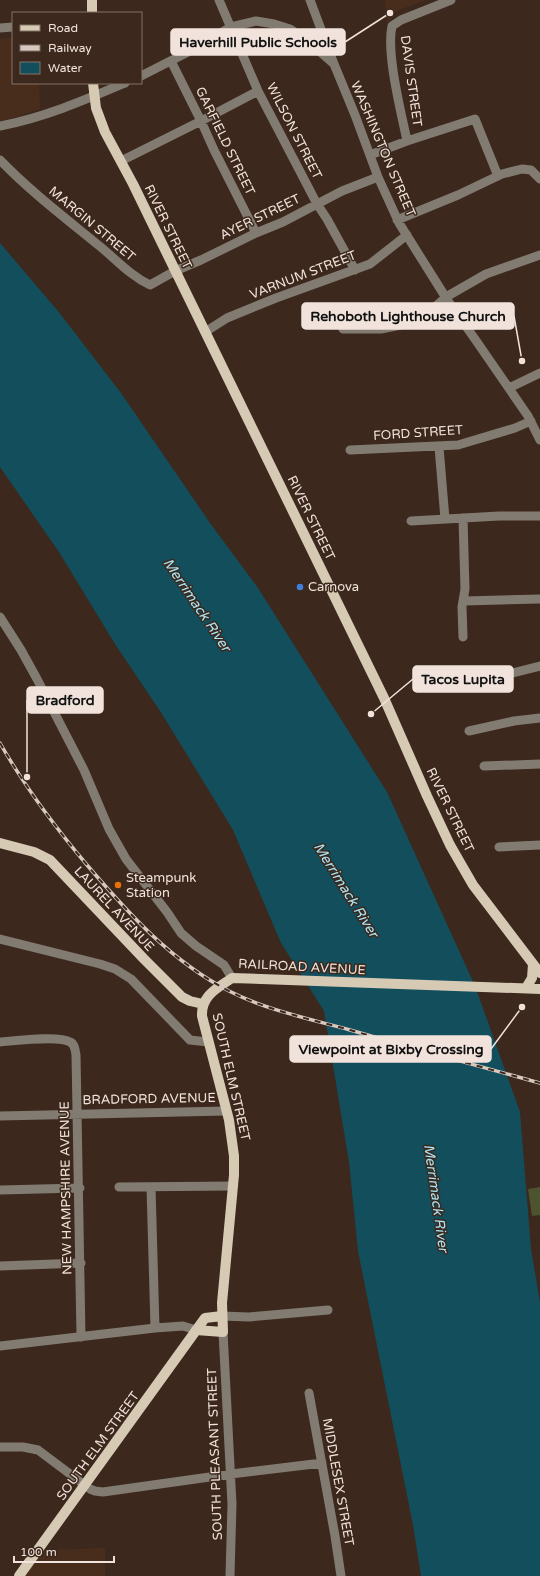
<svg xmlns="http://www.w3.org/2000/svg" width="540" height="1576" font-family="'Varela Round',sans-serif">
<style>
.built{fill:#482d1d}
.green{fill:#4c542f}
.water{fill:#134e5d}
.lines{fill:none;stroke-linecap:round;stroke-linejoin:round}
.minor{stroke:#817b71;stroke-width:9}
.major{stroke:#d6cab5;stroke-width:10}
.rail-casing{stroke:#d7c8c0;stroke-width:3.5}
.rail{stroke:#3c281c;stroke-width:2;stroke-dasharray:6;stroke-linecap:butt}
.shop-dot{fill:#3f7fe0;stroke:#3c281c;stroke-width:1.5}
.food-dot{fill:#e8710a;stroke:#3c281c;stroke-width:1.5}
.labels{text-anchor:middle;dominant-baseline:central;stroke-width:3;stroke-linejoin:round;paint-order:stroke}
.street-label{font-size:13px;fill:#f1e3db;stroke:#3c281c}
.poi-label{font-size:13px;fill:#f1e3db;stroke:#3c281c;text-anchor:start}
.water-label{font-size:14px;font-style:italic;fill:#aae5f7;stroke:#3c281c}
.leader{fill:none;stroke:#f1e3db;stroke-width:1.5}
.callout-dot{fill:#f1e3db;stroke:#3c281c;stroke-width:1.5}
.callout{fill:#f1e3db;stroke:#f1e3db;stroke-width:1.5}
.callout-label{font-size:14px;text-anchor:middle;font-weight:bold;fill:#111}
</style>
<rect width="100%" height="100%" fill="#3c281c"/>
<path class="built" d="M385,0H427L396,11L387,24Z
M13,38V83H39L40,109L0,122V39Z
M105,1548V1576H24L42,1550Z"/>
<path class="green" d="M540,1187V1215L532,1216L528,1189Z"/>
<path class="water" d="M0,243L58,311L121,393L210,523L258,588L387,792L475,986L520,1112L531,1249L540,1302V1576H421L413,1525L358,1251L349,1162L324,1011L281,943L233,830L162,714L115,644L59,552L0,467Z"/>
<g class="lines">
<path class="minor" d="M219,0L258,91L317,204L327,219L355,270
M310,0L334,64L355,115L378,177L399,223L448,301L477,342L528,416L540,440
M0,28L13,27
M171,61L201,121L214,150L256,233
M141,76L188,52L231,27L256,21L274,24L290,29L309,42L333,63
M0,126C43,118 85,100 125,83
M407,141C401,111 386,54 392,26L401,20L451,0
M370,155L407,141L475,119L498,176
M0,160C30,191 64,217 97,244C115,258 129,275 150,285L175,271L201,260L256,233L283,222L342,191L378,177
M121,161L201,121L258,91
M397,220L458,195L502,174L522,169L531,170L540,179
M343,329H381L406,324L427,314L446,297L486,274L540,255
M205,332L227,318L276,298L370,264L407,235
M509,388L540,373
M439,447L445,519
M350,450L458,445L515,428L531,421
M411,521L499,516H540
M464,601L540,599
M0,617L21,650L37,679L84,770L109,829L126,859L167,912L181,933L196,946L224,965L232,978
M463,637L462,607L465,589L463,518
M469,684L540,666
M469,731L514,721L540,718
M484,766L540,764
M499,847L540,845
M0,939L100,964L115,969L131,979L190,1040L208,1042
M0,1042C14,1041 59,1035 70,1042C75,1044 75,1050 76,1055L81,1337
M0,1116L226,1111
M119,1187L233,1186
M151,1187L155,1328
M0,1190L80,1188
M0,1266L81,1263
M222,1316L249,1317L328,1310
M223,1332L232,1504L230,1576
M0,1346L155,1328L183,1326L196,1330
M309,1393L335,1536L341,1576
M0,1447H23L38,1450L90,1489L95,1491L103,1492L231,1474L322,1463"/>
<path class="major" d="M92,0V13
M93,83L96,108L105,132L133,184L384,698L427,796L450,845L473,885L540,973
M0,843L34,852L50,860L144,959L182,997L190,1001L203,1004
M526,988L532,978L533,964
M196,1330L223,1332L222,1303L234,1175V1156L229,1120L202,1016C201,995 218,988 232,978L540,989
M19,1576L205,1318L222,1316"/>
<defs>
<path id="rail" d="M0,743C25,787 55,827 87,865C129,914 171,961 229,991C266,1010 310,1019 350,1030C413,1048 477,1066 540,1083"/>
</defs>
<use href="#rail" class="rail-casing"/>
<use href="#rail" class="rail"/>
</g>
<circle class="shop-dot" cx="300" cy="587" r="4"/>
<circle class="food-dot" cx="118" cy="885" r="4"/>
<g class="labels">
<g class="street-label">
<text transform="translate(411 81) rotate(82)">DAVIS STREET</text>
<text transform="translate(294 131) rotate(63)">WILSON STREET</text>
<text transform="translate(225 141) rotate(64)">GARFIELD STREET</text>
<text transform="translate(383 149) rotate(67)">WASHINGTON STREET</text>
<text transform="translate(260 217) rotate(-26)">AYER STREET</text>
<text transform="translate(92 224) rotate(40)">MARGIN STREET</text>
<text transform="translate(168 227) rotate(64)">RIVER STREET</text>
<text transform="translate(303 275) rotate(-21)">VARNUM STREET</text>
<text transform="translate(418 433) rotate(-4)">FORD STREET</text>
<text transform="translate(311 518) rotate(64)">RIVER STREET</text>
<text transform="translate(450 810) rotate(64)">RIVER STREET</text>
<text transform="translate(114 909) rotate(47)">LAUREL AVENUE</text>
<text transform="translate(302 967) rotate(3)">RAILROAD AVENUE</text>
<text transform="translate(231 1077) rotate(77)">SOUTH ELM STREET</text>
<text transform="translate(149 1099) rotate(-1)">BRADFORD AVENUE</text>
<text transform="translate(66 1188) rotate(-91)">NEW HAMPSHIRE AVENUE</text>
<text transform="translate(98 1446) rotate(-54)">SOUTH ELM STREET</text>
<text transform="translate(215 1454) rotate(-92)">SOUTH PLEASANT STREET</text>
<text transform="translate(338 1482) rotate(80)">MIDDLESEX STREET</text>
</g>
<g class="poi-label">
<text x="308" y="587">Carnova</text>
<text x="126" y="878">Steampunk<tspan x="126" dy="15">Station</tspan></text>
</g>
<g class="water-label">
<text transform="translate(197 605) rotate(56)">Merrimack River</text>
<text transform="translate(346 890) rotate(58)">Merrimack River</text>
<text transform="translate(436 1198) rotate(82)">Merrimack River</text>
</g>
</g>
<path class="leader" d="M390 13L345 42M522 361L514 316M371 714L413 679M27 777L27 700M522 1007L491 1049"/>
<g class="callout-dot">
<circle cx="390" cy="13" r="4"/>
<circle cx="522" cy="361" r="4"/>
<circle cx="371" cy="714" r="4"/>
<circle cx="27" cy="777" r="4"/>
<circle cx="522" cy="1007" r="4"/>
</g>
<g class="callout">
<rect x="171" y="29" width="174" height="26" rx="4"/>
<rect x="302" y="303" width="212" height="26" rx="4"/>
<rect x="413" y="666" width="100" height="26" rx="4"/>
<rect x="27" y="687" width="76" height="26" rx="4"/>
<rect x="290" y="1036" width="201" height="26" rx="4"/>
</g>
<g class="callout-label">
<text x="258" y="47">Haverhill Public Schools</text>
<text x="408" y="321">Rehoboth Lighthouse Church</text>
<text x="463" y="684">Tacos Lupita</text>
<text x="65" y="705">Bradford</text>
<text x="391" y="1054">Viewpoint at Bixby Crossing</text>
</g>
<rect x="12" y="12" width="130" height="72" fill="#3c281c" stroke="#847368"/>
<rect x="20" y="25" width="20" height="6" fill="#d6cab5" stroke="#847368"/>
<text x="48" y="32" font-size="12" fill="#f1e3db">Road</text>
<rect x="20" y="45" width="20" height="6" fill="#d7c8c0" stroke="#847368"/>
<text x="48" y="52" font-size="12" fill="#f1e3db">Railway</text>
<rect x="20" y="62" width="20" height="12" fill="#134e5d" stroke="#847368"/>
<text x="48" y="72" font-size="12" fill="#f1e3db">Water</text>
<path d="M14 1556v6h100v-6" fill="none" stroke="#f1e3db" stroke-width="2"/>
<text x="20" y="1556" font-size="12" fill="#f1e3db" stroke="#3c281c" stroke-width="3" paint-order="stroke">100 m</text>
</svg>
